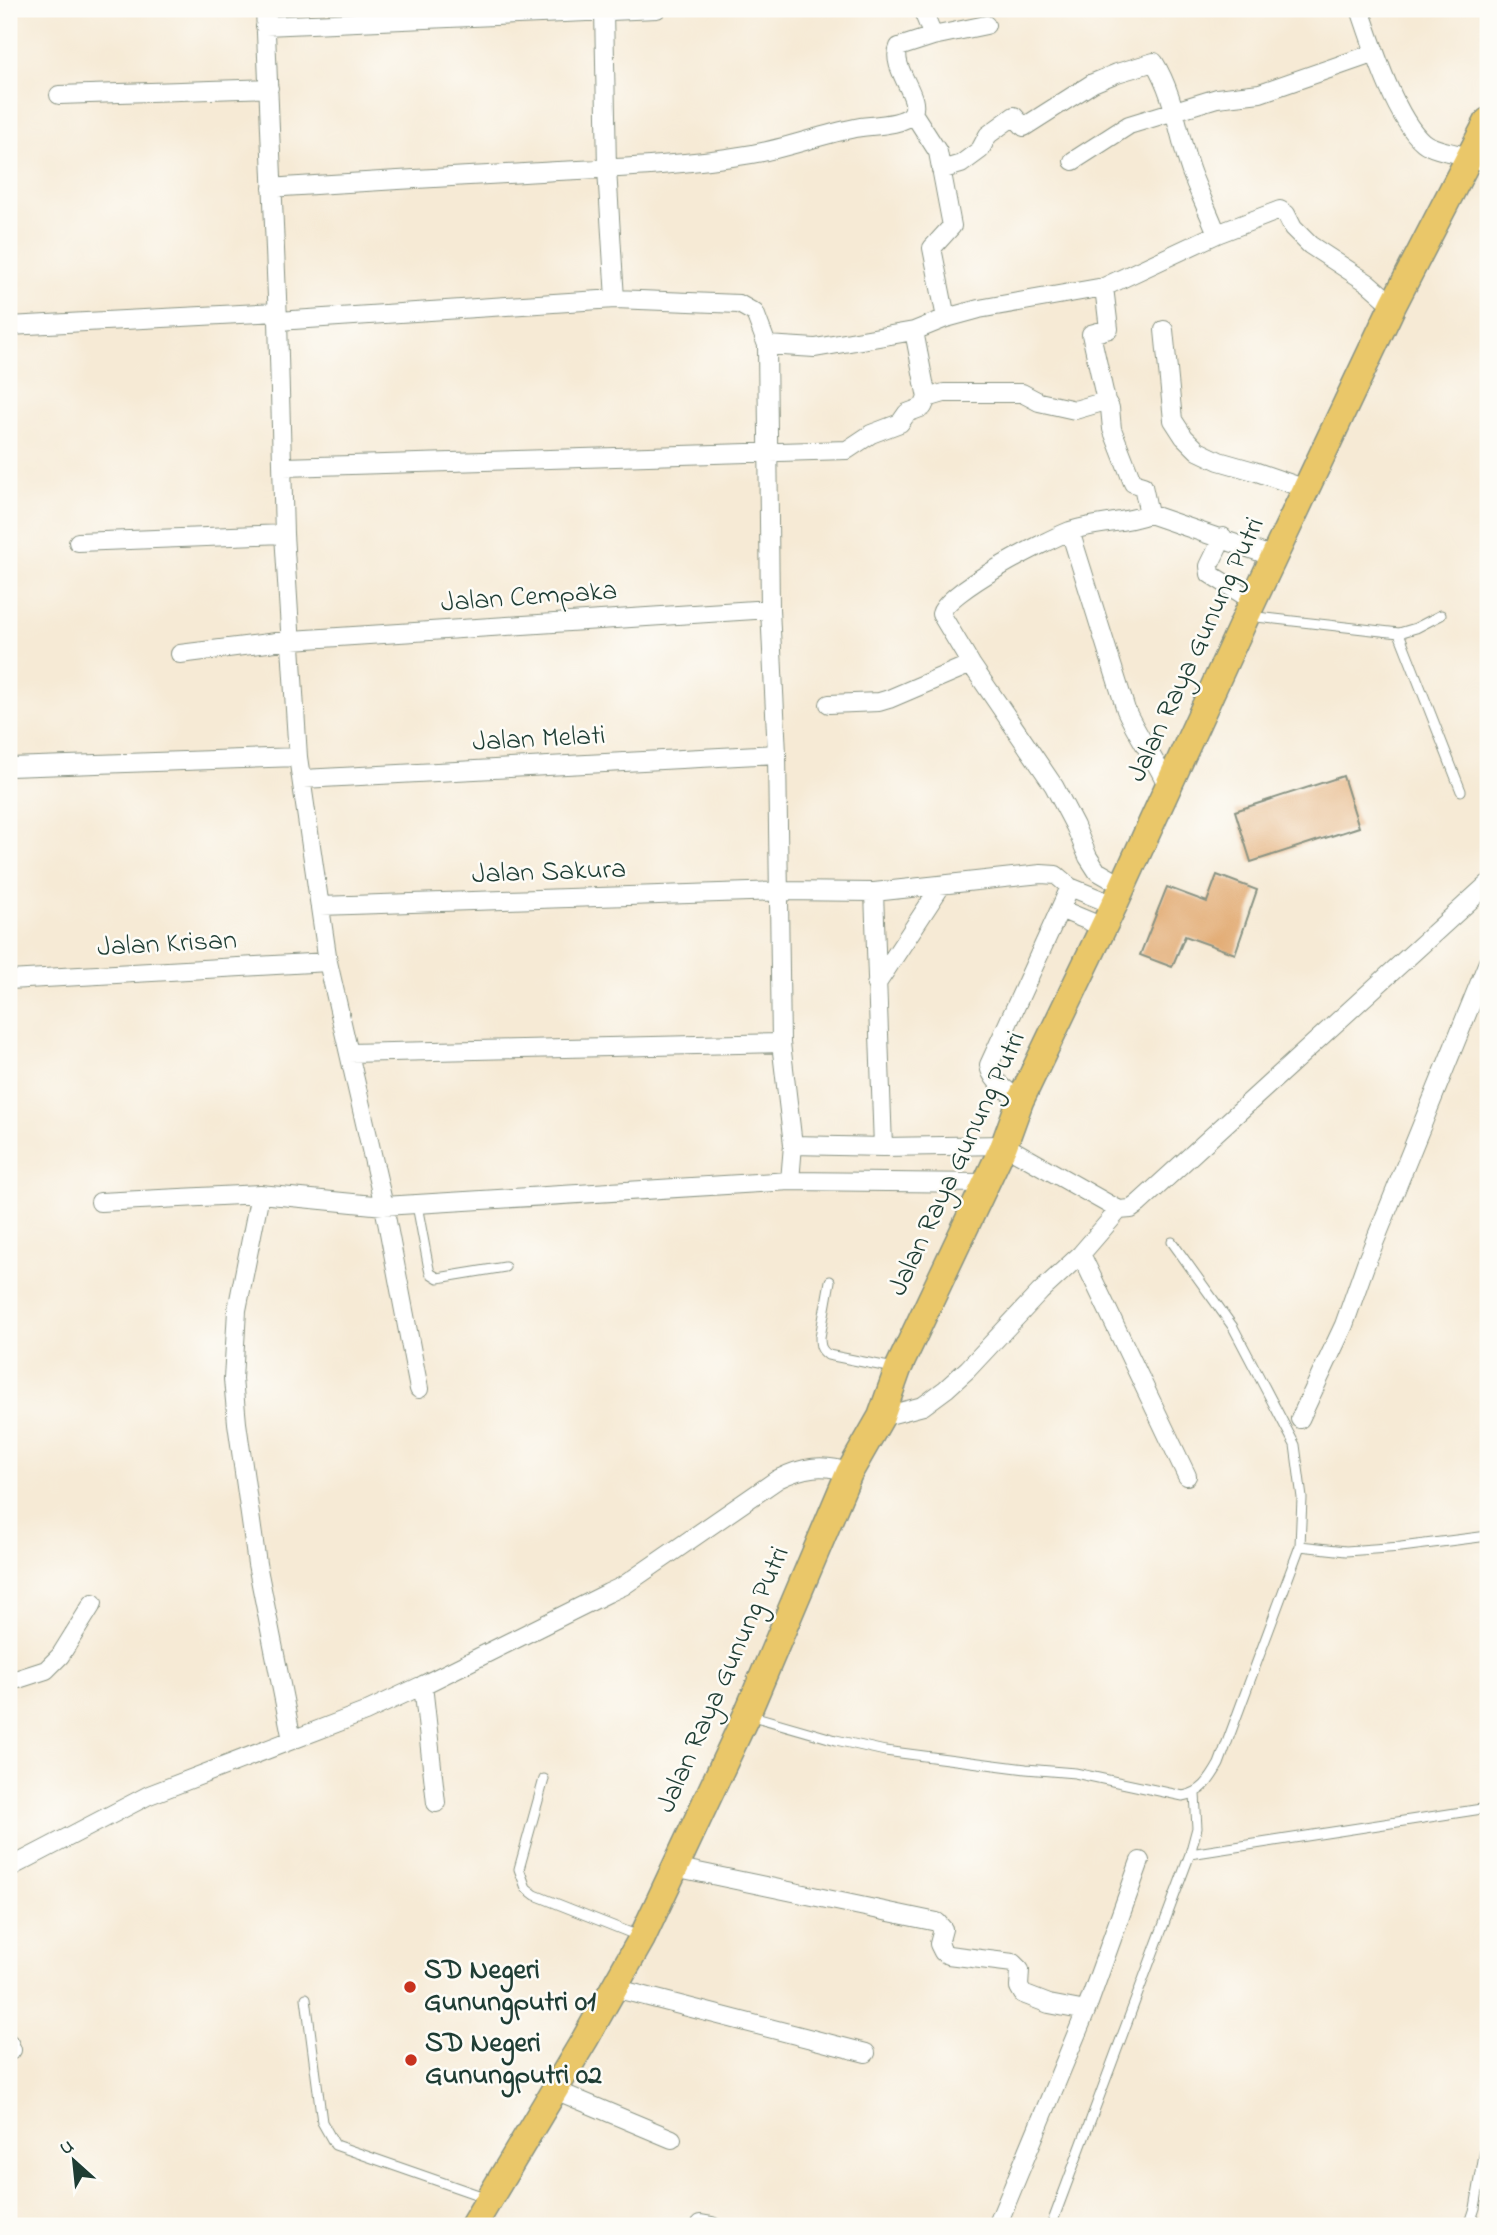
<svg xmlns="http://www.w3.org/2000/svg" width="1497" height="2235" font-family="'Indie Flower',sans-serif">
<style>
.building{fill:#e3ae78}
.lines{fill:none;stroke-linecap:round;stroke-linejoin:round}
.service-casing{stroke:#8a9484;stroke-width:11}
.minor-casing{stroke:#8a9484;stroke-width:20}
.primary-casing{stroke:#8a9484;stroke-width:29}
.service{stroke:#fff;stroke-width:9}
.minor{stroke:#fff;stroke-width:18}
.primary{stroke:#eac769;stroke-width:26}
.poi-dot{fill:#c8321e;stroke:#fdfcf7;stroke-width:2.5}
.labels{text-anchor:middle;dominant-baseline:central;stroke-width:5;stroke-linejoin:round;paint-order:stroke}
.street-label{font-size:28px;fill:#1f3d34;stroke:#fdfcf7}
.poi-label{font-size:28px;font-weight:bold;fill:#1f3d34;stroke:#fdfcf7;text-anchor:start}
</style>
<rect width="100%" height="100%" fill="#fdfcf7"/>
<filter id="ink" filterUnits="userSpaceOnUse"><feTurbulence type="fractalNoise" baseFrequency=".0143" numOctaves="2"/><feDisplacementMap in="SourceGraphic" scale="14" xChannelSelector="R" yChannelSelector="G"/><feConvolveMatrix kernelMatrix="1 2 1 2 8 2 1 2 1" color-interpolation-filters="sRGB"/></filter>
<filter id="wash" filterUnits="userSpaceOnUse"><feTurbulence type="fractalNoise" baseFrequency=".00686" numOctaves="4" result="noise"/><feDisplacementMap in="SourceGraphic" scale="28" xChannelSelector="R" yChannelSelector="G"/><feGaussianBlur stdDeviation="1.57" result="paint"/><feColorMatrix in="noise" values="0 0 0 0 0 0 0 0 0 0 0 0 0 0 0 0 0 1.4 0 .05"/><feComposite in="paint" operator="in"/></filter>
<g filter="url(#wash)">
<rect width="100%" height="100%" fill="#f6ead5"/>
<g id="blocks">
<path class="building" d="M1343,776L1359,827L1251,862L1235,811Z
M1217,875L1257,890L1235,954L1185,936L1172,967L1140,955L1167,887L1207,902Z"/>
</g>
</g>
<g filter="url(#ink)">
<use href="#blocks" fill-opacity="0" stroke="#8a9484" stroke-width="2"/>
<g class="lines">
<defs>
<path id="service" d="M1471,158L1488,170
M1248,616L1399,633L1416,628L1441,615
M1399,633L1461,791
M417,1205L428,1264L430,1273L438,1278L505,1267
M830,1281L820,1337C820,1346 821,1350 828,1355L894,1368
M1300,1546L1346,1551L1401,1547L1488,1536
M749,1715L836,1740L885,1751L1026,1769L1075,1773L1183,1796C1202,1793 1210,1780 1219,1764L1300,1546L1302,1498L1295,1445L1233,1327L1172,1242
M544,1779L519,1869L526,1888L535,1895L641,1937
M1190,1854L1488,1808
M306,1998L322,2122L335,2145L487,2198
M1051,2226L1190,1854L1197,1828L1195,1794
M1469,2226L1475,2208L1486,2144L1488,2140"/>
<path id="minor" d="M265,9L278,321L284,534L298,757L328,962L384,1206L419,1389
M604,9L607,169L615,299
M922,9L933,36
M1360,9C1372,44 1395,118 1423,142C1434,151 1457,153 1470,157
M265,26L657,9
M59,95L269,88
M913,113L938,152L952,226L932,248L946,318L979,309L1104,287L1109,329L1091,334L1106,401L1110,408L1112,429L1133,483L1143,486L1149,514C1122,524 1096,522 1070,531C1047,540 946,591 941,614L971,664L1054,786L1075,826L1088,857L1097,871L1123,886
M1073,161L1129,125L1217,98L1260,93L1375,53
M941,170L961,164L980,150L988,135L1014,116L1024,127L1093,83L1117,73L1154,62C1175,96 1178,135 1191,172C1199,193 1209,213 1217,234
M272,188C367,181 462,177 557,171C622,168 688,165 752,154C787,148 820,135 855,128C869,125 901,126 911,115C925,99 889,69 899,47L933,36L986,25
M1104,287L1217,234L1280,210L1286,214L1293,228L1310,245L1368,283L1393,305
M278,321L615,299L739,304L755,313L767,345L770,609L777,754L781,1043L793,1145L790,1181
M9,326L277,312
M1164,330L1173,420L1184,437L1198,451L1219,461L1254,471L1306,489
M914,331L927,398L944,393H1022L1039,402L1075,410L1106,401
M767,345L815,348L914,331L946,318
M284,467L847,450L871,434L900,423L907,413L923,407L927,398
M1149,514L1274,557
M1070,531L1126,710C1138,737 1156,760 1168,787
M1223,537L1209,566L1210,574L1253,601
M78,542L284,534
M180,654L292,640L770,609
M829,704L879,702L889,699L971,664
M9,767L298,757
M303,779L777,754
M1070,887L1114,905
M874,892L883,1147
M320,906L780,891L874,892L1041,874L1056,875L1070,887L989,1065C991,1081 1008,1091 1020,1101
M1060,909L1103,927
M9,980L328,962
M876,985L941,886
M349,1053L781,1043
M793,1145L883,1147L1004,1145L1119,1210L1131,1209L1138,1204L1488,884
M260,1194L237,1310L233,1379L237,1423L257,1564L292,1740
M100,1202L260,1194L384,1206L790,1181L986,1183
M1081,1254L1187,1476
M881,1417L923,1406L946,1389L968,1369L1040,1292L1081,1254L1119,1210
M1300,1419L1344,1325L1366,1263L1488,962
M9,1682L46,1670L60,1656L93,1603
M423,1685L436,1803
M674,1867L937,1922L943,1929L939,1944L943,1952L948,1955L1013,1963L1020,1970L1019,1987L1023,1994L1049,2004L1086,2011
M9,1868L149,1795L365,1712L423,1685L608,1593L623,1586L778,1479C802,1467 824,1463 849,1473
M614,1988L866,2053
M9,2043L12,2050
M555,2090L672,2139
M701,2224L712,2226
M997,2226L1086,2011L1140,1861"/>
<path id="primary" d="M473,2226L585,2039L642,1938L747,1714L849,1473L881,1417L898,1369L1004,1145L1020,1101L1114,905L1253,601L1393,305L1488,121"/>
</defs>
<use href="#service" class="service-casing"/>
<use href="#minor" class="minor-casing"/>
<use href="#primary" class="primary-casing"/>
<use href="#service" class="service"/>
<use href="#minor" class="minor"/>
<use href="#primary" class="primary"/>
</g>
</g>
<g class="poi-dot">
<circle cx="410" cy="1987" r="7"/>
<circle cx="411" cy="2060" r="7"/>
</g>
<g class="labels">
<g class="street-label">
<text transform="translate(529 598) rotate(-4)">Jalan Cempaka</text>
<text transform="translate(1197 650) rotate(-65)">Jalan Raya Gunung Putri</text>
<text transform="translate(539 740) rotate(-3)">Jalan Melati</text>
<text transform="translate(549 873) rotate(-2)">Jalan Sakura</text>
<text transform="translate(167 945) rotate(-3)">Jalan Krisan</text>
<text transform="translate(958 1164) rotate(-65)">Jalan Raya Gunung Putri</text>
<text transform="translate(724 1680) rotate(-66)">Jalan Raya Gunung Putri</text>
</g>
<g class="poi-label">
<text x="424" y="1971">SD Negeri<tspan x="424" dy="32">Gunungputri 01</tspan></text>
<text x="425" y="2044">SD Negeri<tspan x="425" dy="32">Gunungputri 02</tspan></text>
</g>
</g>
<rect width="1497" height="2235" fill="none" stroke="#fdfcf7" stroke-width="35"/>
<g transform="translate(74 2161) rotate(333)" stroke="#fdfcf7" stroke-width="5" paint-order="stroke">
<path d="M0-5L12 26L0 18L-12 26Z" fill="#1f3d34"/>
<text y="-10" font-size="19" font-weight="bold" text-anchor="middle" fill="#1f3d34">U</text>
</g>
</svg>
